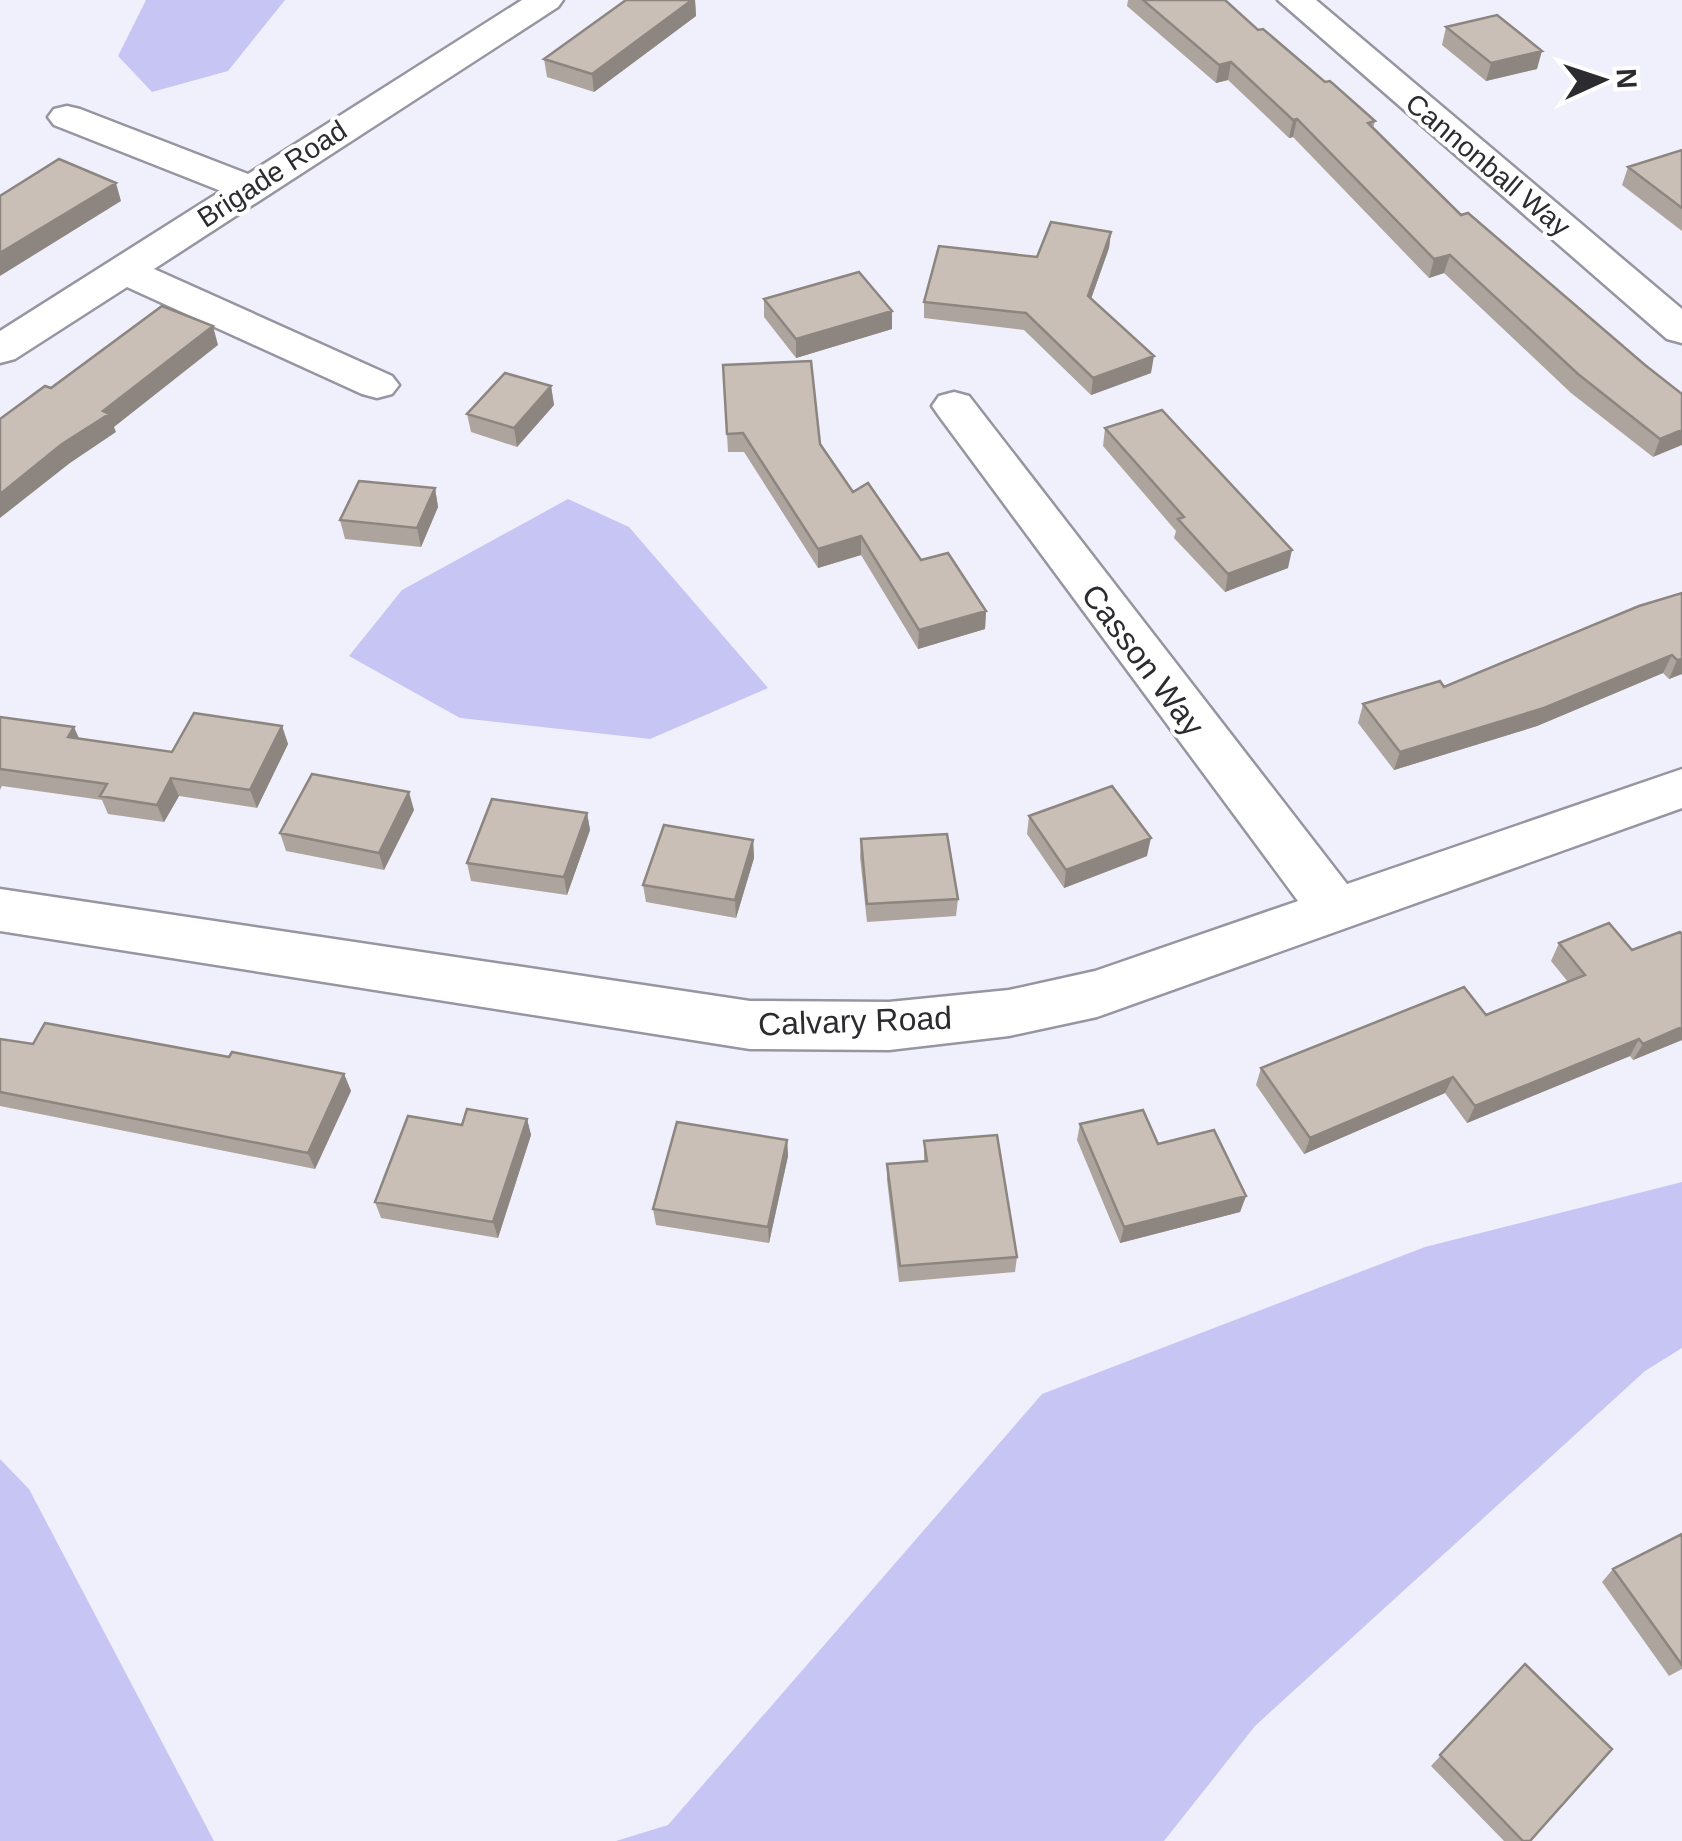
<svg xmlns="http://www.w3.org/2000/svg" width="1682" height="1841" font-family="Helvetica,sans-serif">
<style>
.green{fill:#c7c5f4}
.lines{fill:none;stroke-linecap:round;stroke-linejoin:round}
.minor-casing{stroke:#9695a1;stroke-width:5}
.minor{fill:#fff;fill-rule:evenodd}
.wall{fill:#ada49d}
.shaded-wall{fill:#8d8680}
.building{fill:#c9bfb7;stroke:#8d8680;stroke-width:2.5}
.labels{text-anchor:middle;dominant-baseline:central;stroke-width:8;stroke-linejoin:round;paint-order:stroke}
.far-street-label{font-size:28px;fill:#2b2b30;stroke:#fff}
.street-label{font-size:32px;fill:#2b2b30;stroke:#fff}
</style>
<rect width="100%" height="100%" fill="#f0f0fc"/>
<path class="green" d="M146,0H285L228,71L152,92L118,56Z
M568,499L629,527L768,688L650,739L460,718L349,656L402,590Z
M1682,1182V1348L1645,1371L1255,1726L1164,1841H616L668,1825L1042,1394L1425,1247Z
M0,1459L29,1489L214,1841H0Z"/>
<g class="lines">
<defs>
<path id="minor" d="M522,0H563L558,7L154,269L392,376L399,385L392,394L377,398L362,394L127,287L15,359L0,363V331L221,191L54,125L48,117L54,109L67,106L80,109L248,174Z
M1278,0H1316L1682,309V343L1667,339Z
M954,392L969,396L1347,884L1682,769V808L1097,1017L1009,1036L889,1050L750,1049L0,931V889L750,1001L889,1002L1009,990L1095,971L1298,901L939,416L932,406L939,396Z"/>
</defs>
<use href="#minor" class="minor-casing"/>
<use href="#minor" class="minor"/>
</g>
<path class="wall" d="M626,0H695L696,16L594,92L547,77L544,59Z
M1128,0H1225L1258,30L1375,121L1373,128L1461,215L1645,365L1682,394L1653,457L1571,393L1444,273L1429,278L1293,137L1289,138L1228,80L1216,83L1127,6Z
M1446,27L1537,69L1486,81L1442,45Z
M1682,150V231L1622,185L1628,167Z
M1111,232L1109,248L1091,299L1151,373L1091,395L1024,330L924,318V302L1037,257Z
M764,299L892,329L796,358L764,317Z
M723,365L820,444L853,492L921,560L986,611L985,629L918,649L861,555L818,568L744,452H728Z
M551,386L554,405L517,447L471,432L467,414Z
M1105,428L1288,568L1225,592L1174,538L1176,531L1103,446Z
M435,488L438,507L421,547L345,539L340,520Z
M1682,593V674L1669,679L1663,673L1537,726L1394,770L1358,723L1363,704L1444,687Z
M0,717L79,738L172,752L282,726L288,744L257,808L179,796L164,822L108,814L102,800L2,786L0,790Z
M414,810L384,870L286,851L280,833Z
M587,813L590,830L567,895L471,881L467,863Z
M1029,816L1147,856L1064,888L1027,834Z
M861,839L958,899L956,916L867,922L860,857Z
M753,840L754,858L736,918L646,902L643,885Z
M1559,943L1682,1040L1633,1060L1630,1056L1467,1123L1445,1093L1304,1154L1256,1085L1261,1068L1486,1015L1568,982L1551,961Z
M0,1039L33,1044L229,1057L344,1074L351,1091L315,1169L0,1106Z
M527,1119L531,1135L498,1238L381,1218L375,1202L462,1125Z
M1080,1124L1158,1144L1246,1196L1240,1212L1120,1243L1077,1140Z
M787,1140L788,1156L769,1243L656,1225L653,1209Z
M924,1141L1017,1257L1015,1272L899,1282L887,1180V1164L924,1162Z
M1682,1534V1669L1669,1676L1602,1582L1613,1569Z
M1525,1664L1530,1841H1504L1431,1766Z"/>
<path class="shaded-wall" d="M692,0H695L696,16L594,92L592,74Z
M1542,51L1537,69L1486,81L1491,63Z
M1231,62L1228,80L1216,83L1219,65Z
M1297,119L1293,137L1289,138L1293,120Z
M116,183L121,201L0,276V253Z
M1111,232L1109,248L1086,313L1088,296Z
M1450,255L1444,273L1429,278L1434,259Z
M892,311V329L796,358V339Z
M213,326L218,345L114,427L116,432L70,463L0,518V494L103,411Z
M1154,356L1151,373L1091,395L1093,378Z
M551,386L554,405L517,447L514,428Z
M1682,430V445L1653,457L1660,439Z
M435,488L438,507L421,547L417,528Z
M861,536V555L818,568V549Z
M1292,550L1288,568L1225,592L1228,574Z
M986,611L985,629L918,649L919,630Z
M1672,655L1663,673L1537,726L1394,770L1400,752Z
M1682,659V674L1669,679L1677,660Z
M282,726L288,744L257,808L250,790Z
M74,727L82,745L68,737Z
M171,778L179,796L164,822L157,805Z
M409,792L414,810L384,870L379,853Z
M587,813L590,830L567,895L564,877Z
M1151,838L1147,856L1064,888L1066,870Z
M753,840L754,858L736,918L735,900Z
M1682,1027V1040L1633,1060L1643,1044Z
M1639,1039L1630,1056L1467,1123L1475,1106Z
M344,1074L351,1091L315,1169L308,1153Z
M1453,1077L1445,1093L1304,1154L1310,1138Z
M527,1119L531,1135L498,1238L493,1222Z
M787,1140L788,1156L769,1243L768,1227Z
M1246,1196L1240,1212L1120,1243L1124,1227Z"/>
<path class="building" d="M626,0H692L592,74L544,59Z
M1143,0H1225L1258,30L1263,29L1325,82L1330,81L1375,121L1368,123L1461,215L1468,213L1645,365L1682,394V430L1660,439L1578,374L1450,255L1434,259L1297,119L1293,120L1231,62L1219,65Z
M1497,15L1542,51L1491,63L1446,27Z
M1682,150V208L1628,167Z
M59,159L116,183L0,253V196Z
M1051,222L1111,232L1088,296L1154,356L1093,378L1026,313L924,302L939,246L1037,257Z
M859,272L892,311L796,339L764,299Z
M162,306L213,326L103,411L109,414L62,444L0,494V419L45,386L51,388Z
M811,361L820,444L853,492L868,483L921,560L948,553L986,611L919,630L861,536L818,549L743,433L727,434L723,365Z
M505,373L551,386L514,428L467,414Z
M1162,410L1292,550L1228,574L1178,519L1184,517L1105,428Z
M359,481L435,488L417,528L340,520Z
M1682,593V659L1677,660L1672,655L1544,708L1400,752L1363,704L1440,681L1444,687L1639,606Z
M194,713L282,726L250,790L171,778L157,805L100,796L107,784L0,769V717L74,727L68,737L172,752Z
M312,774L409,792L379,853L280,833Z
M1112,786L1151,838L1066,870L1029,816Z
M492,799L587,813L564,877L467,863Z
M664,825L753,840L735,900L643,885Z
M947,834L958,899L867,904L861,839Z
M1609,923L1632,950L1680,932L1682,934V1027L1643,1044L1639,1039L1475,1106L1453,1077L1310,1138L1261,1068L1464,987L1486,1015L1585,975L1559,943Z
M45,1023L229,1057L232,1052L344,1074L308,1153L0,1092V1039L33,1044Z
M467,1109L527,1119L493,1222L375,1202L408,1116L462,1125Z
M1143,1110L1158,1144L1214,1130L1246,1196L1124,1227L1080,1124Z
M677,1122L787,1140L768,1227L653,1209Z
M997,1135L1017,1257L900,1266L887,1164L927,1161L924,1141Z
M1682,1534V1665L1613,1569Z
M1525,1664L1612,1749L1530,1841H1523L1440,1755Z"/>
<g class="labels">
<g class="far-street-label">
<text transform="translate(1488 165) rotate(40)">Cannonball Way</text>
<text transform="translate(272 174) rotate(-33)">Brigade Road</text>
</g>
<g class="street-label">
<text transform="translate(1143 660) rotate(53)">Casson Way</text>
<text transform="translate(855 1021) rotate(-2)">Calvary Road</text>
</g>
</g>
<g transform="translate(1602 80) rotate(87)" stroke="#ffffff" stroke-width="8" paint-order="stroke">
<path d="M0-8L18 38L0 25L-18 38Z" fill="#2b2b30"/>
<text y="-15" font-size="28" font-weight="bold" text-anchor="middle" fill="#2b2b30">N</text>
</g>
</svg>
